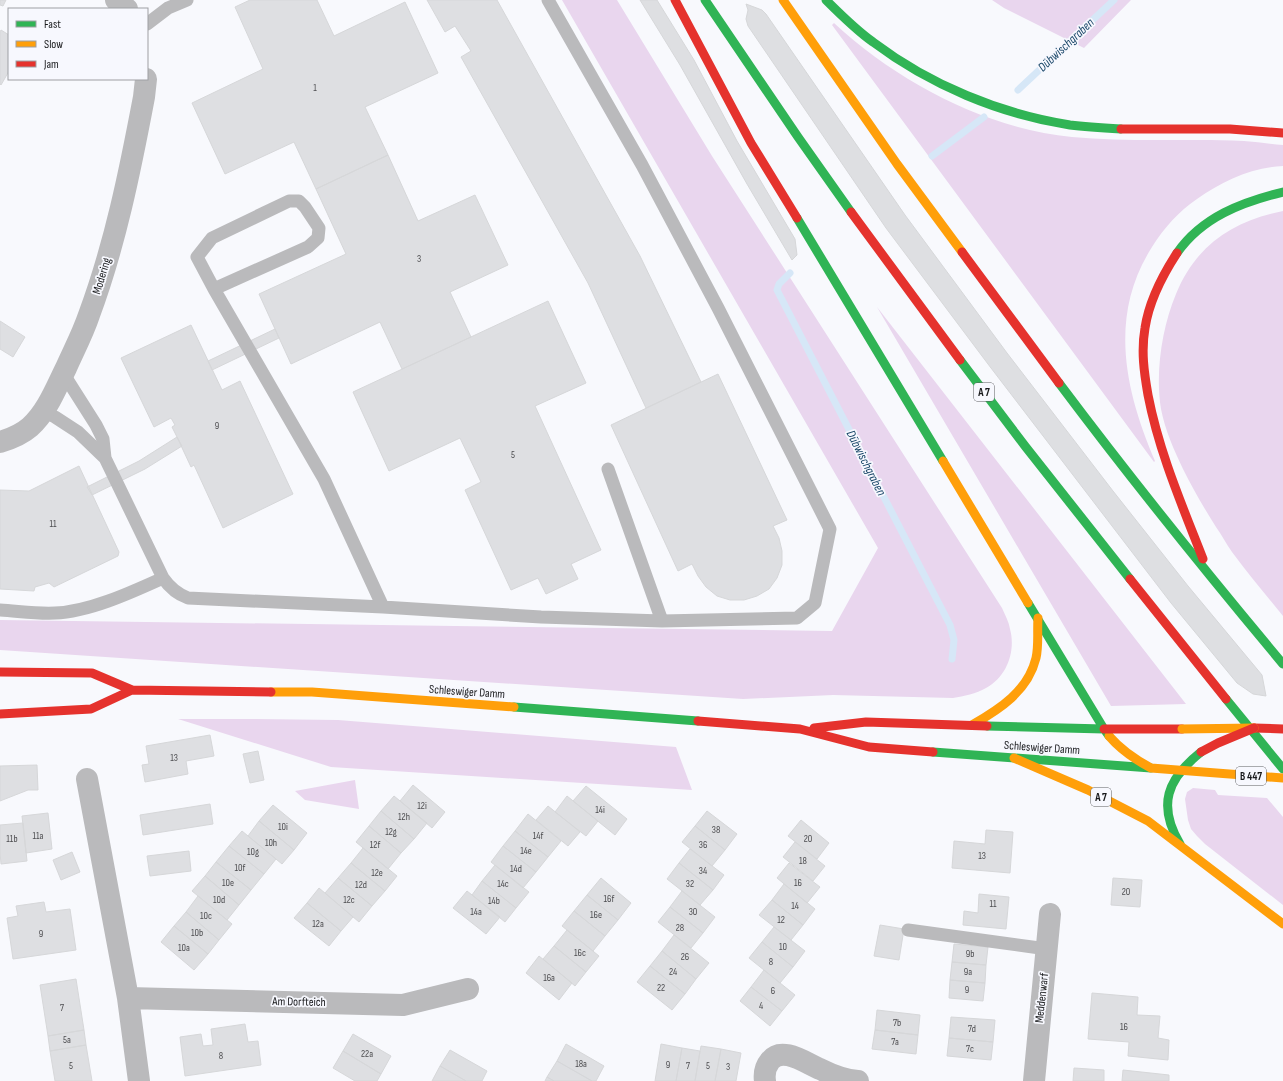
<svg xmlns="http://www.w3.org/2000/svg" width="1283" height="1081" font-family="'Sofia Sans Condensed',sans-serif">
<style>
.green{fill:#e9d6ee}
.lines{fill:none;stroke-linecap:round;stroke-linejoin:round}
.stream{stroke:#d6e7f7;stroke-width:7}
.building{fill:#dedfe2;stroke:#d6d7d9}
.lane{stroke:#bababc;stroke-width:13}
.street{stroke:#bababc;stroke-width:22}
.fast{stroke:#30b455;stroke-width:9}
.slow{stroke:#ff9f0a;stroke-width:9}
.jam{stroke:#e5322d;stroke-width:9}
.slow-bridge{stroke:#ff9f0a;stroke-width:9}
.jam-bridge{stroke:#e5322d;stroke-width:9}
.labels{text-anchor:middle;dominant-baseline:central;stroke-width:3.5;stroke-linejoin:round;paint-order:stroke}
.number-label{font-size:10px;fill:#4c4c4f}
.shield{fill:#f7f8fe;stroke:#5b5c5f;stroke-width:1}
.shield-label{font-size:11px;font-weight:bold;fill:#18191b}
.street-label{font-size:12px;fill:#18191b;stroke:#f7f8fe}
.water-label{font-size:13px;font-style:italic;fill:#194668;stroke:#f7f8fe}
</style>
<rect width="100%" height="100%" fill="#f8f9fd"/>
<path class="green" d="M562,0H617L712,156L1002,608C1005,615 1009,622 1010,629C1016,651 1007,677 986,688C976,694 964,696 953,698L833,695L743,699L0,650V620L832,631L878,548Z
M992,0H1131L1084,48L1004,8Z
M834,23C898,82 984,128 1072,137C1114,141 1156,140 1199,140C1214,140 1229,140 1244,141C1257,142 1270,144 1283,145V166C1252,167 1222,181 1197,199C1178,212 1164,228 1152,247C1108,316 1125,391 1155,461L1154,462L832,25Z
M1283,211V616C1266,595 1248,574 1232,552C1226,544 1222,535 1216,527C1204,508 1193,489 1183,469C1174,450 1165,430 1161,409C1155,373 1162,327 1176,294C1196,245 1233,221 1283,211Z
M877,307L1186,704L1111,706Z
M178,719H256L338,720L676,747L692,790L331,767Z
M355,780L359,809L305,800L295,791Z
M1193,788L1215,790L1218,795L1267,798L1283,817V905L1205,844L1197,836L1191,829L1188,820L1185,799L1187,792Z"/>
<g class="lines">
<path class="stream" d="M1018,90L1114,0
M932,156L984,117
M790,273L779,284L777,290L950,625L954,640L952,659"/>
</g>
<path class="building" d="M0,0H6L3,6L0,5Z
M250,0H317L334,36L405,2L438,73L365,107L388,155L316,189L294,142L225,174L192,103L263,69L235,7Z
M427,0H497L640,256L701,382L646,408L588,283L461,57L471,51L455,26L445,32Z
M640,0H657L694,60L737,141L795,239L797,255L792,260L747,184L680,65Z
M746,4L762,10L766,14L905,215L1007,353L1113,491L1188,586L1262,675L1266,696L1253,694L1237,683L1171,603L991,368L886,228L748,26L746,19L748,10Z
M1,30L9,35V71L1,85L0,84V32Z
M388,155L418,221L475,195L508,265L450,292L471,337L402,369L380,322L291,364L259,294L346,254L316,189Z
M548,301L586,383L535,406L601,550L571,564L578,579L546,594L538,578L511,590L465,490L481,482L460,438L389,471L353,392Z
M0,321L25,337L13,357L0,349Z
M191,325L222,390L240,381L293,494L223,528L194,465L191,467L177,437L172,427L175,425L171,418L154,427L121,358Z
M275,329L279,338L212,370L208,361Z
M718,374L787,520L773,526L779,538L782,551V565L777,578L769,589L757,596L744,600H730L717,596L706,587L698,576L692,564L678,571L611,425Z
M177,437L182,446L145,469L92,495L87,487L139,461Z
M79,466L119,552L118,556L54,587L49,583L35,587L34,591L0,589V490L29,491Z
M210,735L214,756L186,761L188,774L145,782L142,765L149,764L146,746Z
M258,751L264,780L250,783L243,754Z
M37,765L38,790H28L0,801V766Z
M413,785L445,812L432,828L400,801Z
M586,786L627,819L615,835L573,801Z
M394,796L427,823L414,839L381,811Z
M567,796L598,821L586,836L555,812Z
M210,804L213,824L143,835L140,815Z
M273,805L307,833L294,850L259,821Z
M548,806L580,832L568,846L536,820Z
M381,811L414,839L401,853L369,826Z
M707,811L737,834L725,850L695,826Z
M48,813L52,849L26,853L22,816Z
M528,814L561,841L548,857L515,831Z
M801,820L829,843L817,859L788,836Z
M259,821L294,850L282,864L248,836Z
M23,823L27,861L1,864L0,852V825Z
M369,826L401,853L388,869L356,842Z
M695,826L725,850L712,866L682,842Z
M986,830L1013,832L1010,873L952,868L954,841L985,844Z
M242,831L276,859L264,874L229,846Z
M515,831L548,857L536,872L503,846Z
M795,842L825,866L813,881L783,857Z
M229,846L264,874L251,890L216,862Z
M503,846L536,872L523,888L491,862Z
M363,848L397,876L385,891L351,863Z
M690,849L724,875L713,890L679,863Z
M189,851L191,871L150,876L147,856Z
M72,852L80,872L61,880L53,860Z
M216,862L251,890L239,905L205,876Z
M351,863L385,891L372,906L338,878Z
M679,863L713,890L700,905L667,879Z
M789,863L820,887L807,903L777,878Z
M495,865L529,892L516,908L482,881Z
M205,876L239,905L227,920L192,891Z
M338,878L372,906L359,922L325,893Z
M601,878L631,903L618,920L587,895Z
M1113,878L1142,880L1140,907L1111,905Z
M482,881L516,908L505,922L472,895Z
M784,884L815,909L803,925L772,900Z
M319,888L353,917L341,931L307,903Z
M467,891L500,917L486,934L453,908Z
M682,891L715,917L703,933L670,907Z
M979,894L1009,897L1006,929L963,925L964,911L978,913Z
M587,895L618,920L605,936L574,911Z
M198,896L232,924L219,940L186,912Z
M772,900L803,925L791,940L759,915Z
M44,902L46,912L70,909L76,950L13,959L7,918L18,916L16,906Z
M307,903L341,931L329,946L294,918Z
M670,907L703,933L691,948L658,922Z
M574,911L605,936L593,951L562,926Z
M186,912L219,940L208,954L174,926Z
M880,925L904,929L899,960L874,956Z
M174,926L208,954L194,970L161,942Z
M774,927L805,951L793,967L762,942Z
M567,930L599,956L586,972L554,946Z
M674,935L709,963L696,979L662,951Z
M762,942L793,967L780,983L749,958Z
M954,944L988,947L986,965L952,962Z
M554,946L586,972L575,986L543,959Z
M662,951L696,979L685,994L650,966Z
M539,956L572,983L559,1000L526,973Z
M952,962L986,965L985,983L950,980Z
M650,966L685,994L672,1010L637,982Z
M764,970L795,995L782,1011L751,987Z
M76,979L84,1030L48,1036L40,985Z
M950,980L985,983L983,1001L949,998Z
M751,987L782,1011L770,1026L740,1001Z
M1092,993L1138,997L1137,1015L1160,1016L1158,1038L1169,1040L1168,1060L1128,1056L1129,1042L1088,1039Z
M877,1010L920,1015L918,1035L875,1030Z
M951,1017L995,1020L993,1042L949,1038Z
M245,1024L248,1042L258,1041L261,1065L185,1076L180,1037L201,1034L203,1046L213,1045L211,1029Z
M84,1030L86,1045L50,1051L48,1036Z
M875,1030L918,1035L916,1054L872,1049Z
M353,1034L391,1056L381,1074L343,1051Z
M949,1038L993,1042L991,1060L947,1056Z
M566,1044L604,1066L596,1081H592L557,1061Z
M661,1044L682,1048L676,1081H655Z
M86,1045L92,1081H55L50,1051Z
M701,1046L721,1049L715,1081H695Z
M682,1048L700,1051L695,1081H676Z
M721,1049L741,1053L736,1081H715Z
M450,1050L487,1071L482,1081H466L440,1066Z
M343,1051L381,1074L377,1081H355L333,1068Z
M557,1061L592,1081H554L547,1077Z
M440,1066L466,1081H432Z
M1074,1068L1104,1070V1081H1073Z
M1123,1070L1169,1075V1081H1122Z
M547,1077L554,1081H545Z"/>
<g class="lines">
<path class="lane" d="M147,24L168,8L187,0
M289,201H299L305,207L319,228L318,238L308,247L214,289L197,257L212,238Z
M214,289L324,479L383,607
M63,373L96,425L103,439L105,458
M43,411L55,417L78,432L105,458L163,578C170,588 177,594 188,598L383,607L541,617L662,621L797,618L815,603L830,529L718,308L642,165L548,0
M608,469L662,621
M0,610C18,611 37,614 55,613C89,612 132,592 163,578
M908,930L1047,949"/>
<path class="street" d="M116,0L127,9
M0,442C10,439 22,434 30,427C47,412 56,388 66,368C74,350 83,333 89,315C115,245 130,171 144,97L146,79
M87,779L128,998L139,1081
M128,998L403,1005L468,989
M765,1081C764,1074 765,1067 770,1061C782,1045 807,1064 820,1069C832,1075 844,1080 858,1081
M1034,1081L1050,914"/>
<path class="fast" d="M705,0L798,137L851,212
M826,0C841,15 856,30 873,42C930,85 1000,114 1070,125C1087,127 1104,128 1121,129
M797,218L943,461
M1177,253C1202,217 1242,202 1283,192
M960,360L1025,446L1130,579
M1059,383C1131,479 1206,572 1283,664
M1028,603L1104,729L1109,736
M1226,699L1283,769
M514,707L698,721
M987,726L1104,729
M933,752L1151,768
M1180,844C1157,805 1167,779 1201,752"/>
<path class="slow" d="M783,0L897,164L962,252
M943,461L1028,603
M271,692H312L514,707
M972,725C1000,709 1028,691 1036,658C1039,645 1037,631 1038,618
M1109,736C1121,750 1134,759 1151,768
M1014,758L1088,790L1148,821L1283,924
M1151,768L1283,778"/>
<path class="jam" d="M675,0L751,143L797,218
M1121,129H1230L1283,133
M851,212L960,360
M962,252L1059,383
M1177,253C1162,276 1149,301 1145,328C1141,351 1144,372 1148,395C1159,452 1182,505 1203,559
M1130,579L1226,699
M0,672L92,673L132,690L271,692
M0,714L91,709L132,690
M698,721L800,729L869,747L933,752
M814,728L866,722L987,726
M1254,728L1283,729
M1104,729H1182"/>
<path class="slow-bridge" d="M1182,729L1254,728"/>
<path class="jam-bridge" d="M1201,752L1218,743L1254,728"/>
</g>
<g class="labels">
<g class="number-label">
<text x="315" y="88">1</text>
<text x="419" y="259">3</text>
<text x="217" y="426">9</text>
<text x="513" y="455">5</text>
<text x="53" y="524">11</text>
<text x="174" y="758">13</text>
<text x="422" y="806">12i</text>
<text x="600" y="810">14i</text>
<text x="404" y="817">12h</text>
<text x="283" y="827">10i</text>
<text x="716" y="830">38</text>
<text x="391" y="832">12g</text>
<text x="38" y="836">11a</text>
<text x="538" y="836">14f</text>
<text x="12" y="839">11b</text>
<text x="808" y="839">20</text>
<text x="271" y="843">10h</text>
<text x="375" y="845">12f</text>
<text x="703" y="845">36</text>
<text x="526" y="851">14e</text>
<text x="253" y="852">10g</text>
<text x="982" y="856">13</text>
<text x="803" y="861">18</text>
<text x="240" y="868">10f</text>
<text x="516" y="869">14d</text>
<text x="703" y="871">34</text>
<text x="377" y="873">12e</text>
<text x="228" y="883">10e</text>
<text x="798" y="883">16</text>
<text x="503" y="884">14c</text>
<text x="690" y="884">32</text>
<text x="361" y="885">12d</text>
<text x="1126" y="892">20</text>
<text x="609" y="899">16f</text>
<text x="219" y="900">10d</text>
<text x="349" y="900">12c</text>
<text x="494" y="901">14b</text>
<text x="993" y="904">11</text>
<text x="795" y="906">14</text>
<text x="476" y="912">14a</text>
<text x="693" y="912">30</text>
<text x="596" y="915">16e</text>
<text x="206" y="916">10c</text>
<text x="781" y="920">12</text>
<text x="318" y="924">12a</text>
<text x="680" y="928">28</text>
<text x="197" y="933">10b</text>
<text x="41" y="934">9</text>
<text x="783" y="947">10</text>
<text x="184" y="948">10a</text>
<text x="580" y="953">16c</text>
<text x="970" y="954">9b</text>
<text x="685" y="957">26</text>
<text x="771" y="962">8</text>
<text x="673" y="972">24</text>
<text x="968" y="972">9a</text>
<text x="549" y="978">16a</text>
<text x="661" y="988">22</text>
<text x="967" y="990">9</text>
<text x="773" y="991">6</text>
<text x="761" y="1006">4</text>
<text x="62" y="1008">7</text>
<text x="897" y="1023">7b</text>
<text x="1124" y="1027">16</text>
<text x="972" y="1029">7d</text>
<text x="67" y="1040">5a</text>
<text x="895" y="1042">7a</text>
<text x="970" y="1049">7c</text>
<text x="367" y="1054">22a</text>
<text x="221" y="1056">8</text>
<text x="581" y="1064">18a</text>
<text x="668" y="1065">9</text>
<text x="71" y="1066">5</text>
<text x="688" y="1066">7</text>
<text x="708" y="1066">5</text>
<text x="728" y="1067">3</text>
</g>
<g class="shield">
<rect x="974" y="383" width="20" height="18" rx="3"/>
<rect x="1236" y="767" width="30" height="18" rx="3"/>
<rect x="1091" y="788" width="20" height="18" rx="3"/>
</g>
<g class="shield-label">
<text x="984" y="392">A 7</text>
<text x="1251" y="776">B 447</text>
<text x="1101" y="797">A 7</text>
</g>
<g class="street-label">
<text transform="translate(102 276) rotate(-73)">Modering</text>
<text transform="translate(467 692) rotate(4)">Schleswiger Damm</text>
<text transform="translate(1042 748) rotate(4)">Schleswiger Damm</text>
<text transform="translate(1042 998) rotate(-84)">Meddenwarf</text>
<text transform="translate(299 1002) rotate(1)">Am Dorfteich</text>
</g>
<g class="water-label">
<text transform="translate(1066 45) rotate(-43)">Dübwischgraben</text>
<text transform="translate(866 463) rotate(63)">Dübwischgraben</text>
</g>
</g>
<rect x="8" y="8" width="140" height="72" fill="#f7f8fe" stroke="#9e9fa3"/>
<rect x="16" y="21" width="20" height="6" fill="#30b455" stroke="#9e9fa3"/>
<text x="44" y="28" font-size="12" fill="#18191b">Fast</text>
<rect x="16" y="41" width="20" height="6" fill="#ff9f0a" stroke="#9e9fa3"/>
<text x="44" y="48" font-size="12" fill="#18191b">Slow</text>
<rect x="16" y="61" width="20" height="6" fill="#e5322d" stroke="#9e9fa3"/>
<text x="44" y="68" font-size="12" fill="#18191b">Jam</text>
</svg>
